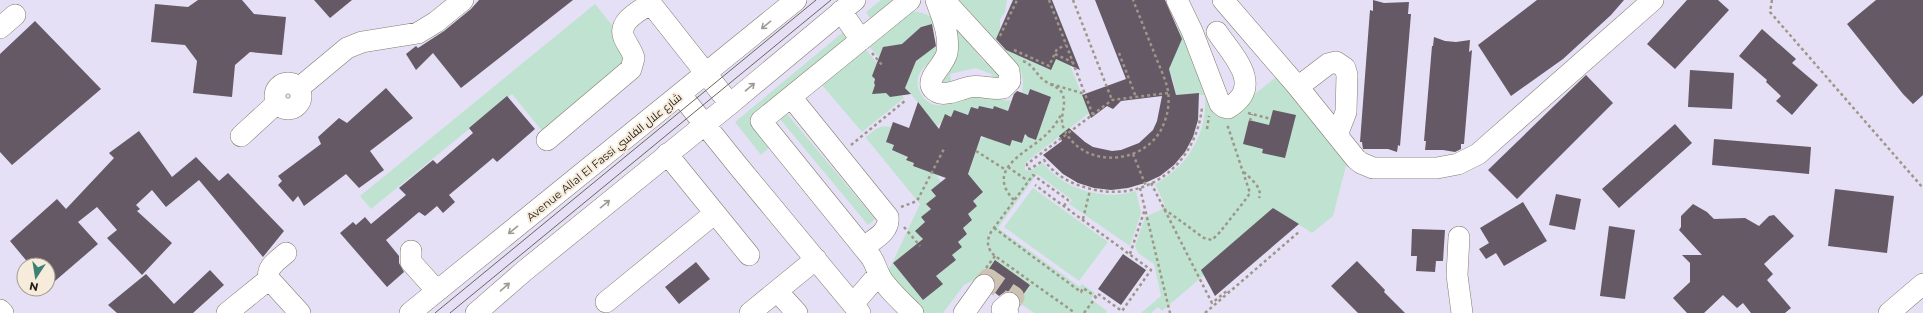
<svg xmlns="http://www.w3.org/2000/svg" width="1923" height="313" font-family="Montserrat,Cairo,sans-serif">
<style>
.education{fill:#e5e0f6;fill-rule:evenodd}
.green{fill:#bfe3d0}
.building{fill:#645965}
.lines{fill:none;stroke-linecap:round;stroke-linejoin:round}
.minor-tunnel{stroke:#cdc3b5;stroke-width:21;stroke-dasharray:21 10;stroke-linecap:butt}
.minor-casing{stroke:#857b6c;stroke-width:22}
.path{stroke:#9e9689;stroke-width:2.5;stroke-dasharray:3 3;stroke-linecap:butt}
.minor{stroke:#fff;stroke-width:21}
.tram{stroke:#6b655b;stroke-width:1}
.oneway{stroke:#9d9b98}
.labels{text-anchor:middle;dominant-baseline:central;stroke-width:4;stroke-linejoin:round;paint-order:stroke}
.street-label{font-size:11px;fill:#25211b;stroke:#f7ecdb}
</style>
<rect width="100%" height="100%" fill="#f7ecdb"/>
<path class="education" d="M0,0H1923V313H7L0,304ZM24,265H48V289H24Z"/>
<path class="green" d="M881,0H902L874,19L870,18L866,12Z
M952,0H1007L1005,12L1000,19V30L993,44L1050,70L1056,59L1070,65L1089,113L1025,163V170L1030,171L1043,163C1064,190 1104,201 1136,191L1141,213L1130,246L1069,204L1072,200L1037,174L998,228L1080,287L1082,284L1095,293L1091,299L1107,311L1106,313H1034L1018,302L1030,285L995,261L980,282L974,280L964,285L943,313H921L888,272L920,204L866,138L867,136C875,130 880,124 891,127L886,142L894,145L892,150L908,157L906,160L914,163L913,166L921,169L927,152L947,168L937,176L941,182L936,196L927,204L931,209L921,217L925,222L916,230L925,242L913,248L942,284L936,276L956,260L952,255L962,247L958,242L967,234L963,228L972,220L968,214L977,206L973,201L983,192L968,174L980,139L999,135L997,142L1010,146L1012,140L1022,143L1025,136L1036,140L1051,97L1030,89L1028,95L1022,93L1023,81L1021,71L1013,72Z
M595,4L629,46V59L543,132L512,94L371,209L360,196Z
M911,11C936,13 952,30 939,55C935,63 925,64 921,71C913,83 920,97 930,103C946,111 957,97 971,96C984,96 999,99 1011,101L1007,113L994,106L993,109L986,107L985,109L979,106L978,109L971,107L968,115L954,110L951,117L945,115L942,122L937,126L900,81L902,76L906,75L907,73L910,76L918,55L920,57L933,47L939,45L937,43L941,34L933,24L923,26L922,25L919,30L906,41L908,43L886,47L888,49L884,50L881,60L866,43L901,14Z
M947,15L984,62L995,64L1005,80L993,78L991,74L976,68L950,74L952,86L936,81Z
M848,28L853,36L756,122L773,144L761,155L735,122Z
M1178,28L1181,31L1220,116L1225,118L1230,114L1276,77L1347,162L1333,216L1312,233L1273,208L1204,275L1162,311L1158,307L1151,313H1141L1161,296L1154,264L1138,253L1135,246L1145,217L1161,210L1165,205L1155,184C1188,167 1208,132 1205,95H1199V93L1176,95L1173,80L1156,37Z
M863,46L877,63L874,83L882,93H886L890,97L902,95L904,98L862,132L821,84Z
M787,114L875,219L868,225L780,119Z
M1033,188L1108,242L1079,281L1004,227Z"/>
<path class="building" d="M198,0H242L254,14L286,17L282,55L250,52L235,65L232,97L193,93L197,61L185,45L151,42L155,4L188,7Z
M314,0H352L330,18Z
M479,0H573L461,88L433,53L416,70L406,54L416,46L418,48L444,31L471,9Z
M1013,0H1052L1080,70L1056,59L1051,70L1006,50L996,39Z
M1095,0H1165L1182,39L1169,69L1176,95L1199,93L1198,120L1193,137L1185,152L1174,165L1160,176L1145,183L1128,188L1111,190L1094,188L1078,183L1063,174L1043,155L1062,141L1059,136L1069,128L1085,142L1093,147L1112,151L1121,150L1139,143L1153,130L1157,121L1162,96L1121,101L1113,109L1107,106L1091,118L1082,95L1126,79Z
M1373,0L1384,3L1409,2L1408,14H1411L1400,146L1398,145L1397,152L1388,149H1363L1362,142H1360L1370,10L1373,11Z
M1537,0H1624L1611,15L1563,59L1511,96L1478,45Z
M1687,0H1718L1729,10L1675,69L1647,44Z
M1876,0H1923V95L1913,104L1903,94L1847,24Z
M35,21L101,89L12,165L0,152V54Z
M932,24L936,46L916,61L905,88L911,94L890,97L886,93L872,94L875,85L874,83L875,79L872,76L883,47L902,44L921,27Z
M1762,29L1796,59L1792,63L1818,85L1792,115L1776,101L1781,96L1766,82L1767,80L1739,56Z
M1434,37L1445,41L1456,42L1470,40L1469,52L1472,50L1464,144H1461V149L1455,152L1443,150H1425L1426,141H1424L1432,46H1433Z
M1690,70L1734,73L1732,109L1688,107Z
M1586,75L1613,103L1517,199L1488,170Z
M386,88L413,118L370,151L384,170L359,188L346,174L304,206L298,196L293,202L278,185L282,181L278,176L321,144L318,137L339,118L347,123Z
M1030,89L1051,97L1036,140L1028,137L1025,134L1022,143L1012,140L1010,146L981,136L968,174L983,192L973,201L977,206L968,214L972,220L963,228L967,234L958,242L962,247L952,255L956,260L936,276L943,284L923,300L893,263L923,239L915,231L925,222L921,217L931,209L926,204L936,196L931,190L946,178L913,166L914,163L906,160L908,157L892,150L894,145L886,142L893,122L909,128L918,102L939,129L945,114L951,117L954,110L968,115L971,107L978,109L979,106L993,109L994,106L1008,111L1014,94L1017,91L1028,95Z
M507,96L535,129L497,162L493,158L449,195L455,202L443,213L437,206L425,216L419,212L386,240L399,256V263L404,272L387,287L340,233L353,222L356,225L365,217L371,224L406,195L399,188L433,160L437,164L473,133L469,128Z
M1273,110L1296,115L1285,158L1262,153L1263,149L1243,144L1249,120L1269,125Z
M1675,124L1692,143L1619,208L1602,189Z
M139,131L172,177L196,157L219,181L228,173L284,231L263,257L199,180L166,207L152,190L136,205L140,209L137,211L172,243L142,275L107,238L117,230L97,207L78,222L98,244L48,287V265H30L10,241L57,199L66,209L114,158L109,153Z
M1714,139L1811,147L1809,174L1712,165Z
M1835,189L1894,196L1887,253L1828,246Z
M1556,194L1581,199L1575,230L1549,225Z
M1523,202L1547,241L1504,266L1496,253L1486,259L1479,249L1489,243L1480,228Z
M1693,204L1707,212L1714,219L1745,218L1759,226L1769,216L1774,215L1794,236L1764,264L1773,274L1767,280L1791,308L1785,313H1751L1743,303L1737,308L1723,295L1704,313H1687L1673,298L1690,282V263L1682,255H1702L1679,230L1681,227V216Z
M1273,208L1299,224L1215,296L1201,270Z
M1609,226L1635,230L1625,299L1600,296Z
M1412,229L1445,230L1443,261H1436L1435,272L1416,271L1417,256H1411Z
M1123,254L1146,270L1121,305L1098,289Z
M995,260L1030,285L1020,299L1013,292L1006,291L999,296L994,292L996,287L995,280L991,276L986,273Z
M1357,261L1385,290L1384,292L1405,313H1358L1331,286Z
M696,262L710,279L679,304L665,287Z
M210,270L224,285L193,313H117L108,305L146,274L174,304Z"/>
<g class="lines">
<path class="minor-tunnel" d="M984,285L988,279L1014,297L1009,303"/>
<defs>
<path id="minor" d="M648,0L730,104
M910,0L761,121L871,257C875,263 876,268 879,274C884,286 903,303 913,313
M936,0C942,17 950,34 947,53C944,65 929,76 931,85C932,89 936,92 940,93C949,95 960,89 970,87C981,85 992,90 1003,88L1010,81L1009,71L944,0
M1177,0L1192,31L1220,104L1224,107L1228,108C1265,86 1233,56 1217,32
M1223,0L1298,87L1356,159L1361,163L1373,168H1437L1458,164L1478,154L1653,0
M841,11L861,40
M0,28L15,15
M275 96a13 13 0 1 1 26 0a13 13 0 1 1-26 0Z
M1298,87L1328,64L1336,62L1345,68L1347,75L1346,112L1337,135
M299,88L347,48L362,42L418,33L436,22L463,0
M681,95L739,167L860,313
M791,97L888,217C890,232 874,239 864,247
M241,136L277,103
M547,140L631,69L634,58C632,50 627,45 624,38C617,21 640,11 651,3
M667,154L749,255
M1459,237L1457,275L1462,313
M411,251V262L437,291
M286,253C277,261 266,267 269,279L300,313
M777,291L797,313
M606,302L715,213
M853,304L879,274
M0,310L3,313
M227,313L269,279
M410,313L796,0
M476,313L523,272L730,104L855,0
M750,313L816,259
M964,313L984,285
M1008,313L1002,309L1009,303
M1889,313L1923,284"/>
</defs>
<use href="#minor" class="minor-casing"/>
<path class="path" d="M1049,0L1093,115
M1073,0L1112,100
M1772,0L1770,12L1923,188
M1000,36L1017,0
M1014,50L1049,66L1057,49L1066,45
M872,53L882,65
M1119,53L1136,97
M1055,54L1072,62
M1023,61C1034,65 1036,75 1045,81C1051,86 1058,86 1062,93C1068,105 1058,117 1064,129C1082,168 1141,166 1161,130C1167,118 1170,105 1168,91C1166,80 1161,70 1157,60C1149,40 1141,20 1133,0
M1051,84L1085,94
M1168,93L1112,100L1027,164V168L1030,169L1044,160C1053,173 1069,183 1084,187C1143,206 1196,167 1202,107
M1248,113L1271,119
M1250,121L1252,114
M1207,129L1209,116
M851,145L906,100
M976,151L1006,170
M1133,154L1146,186
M1008,167L1028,181
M1244,172C1251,179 1263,188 1259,198
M1151,183L1212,303L1228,290L1229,292
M1140,188L1170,313
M1014,200C986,171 1022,155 1041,139C1050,132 1057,123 1062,113
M1064,206L1068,200L1033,175L991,232C986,241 987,249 995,256L1075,313
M901,207L917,201L945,147
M1164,209L1204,238L1212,240L1220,232L1246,199L1250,193L1227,124
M1083,219L1090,190
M904,227L920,246
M994,228L1081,292L1083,288L1096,297L1098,294L1122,311L1151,270L1035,185
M1130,254L1145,209
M986,268L995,256
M1084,313L1096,297
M1205,313L1300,231"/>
<use href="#minor" class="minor"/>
<path class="tram" d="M435,313L816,0
M450,313L831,0"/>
</g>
<defs><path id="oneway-shaft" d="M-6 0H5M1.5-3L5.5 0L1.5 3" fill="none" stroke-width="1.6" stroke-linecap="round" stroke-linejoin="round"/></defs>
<g class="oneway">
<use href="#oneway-shaft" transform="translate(766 25) rotate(141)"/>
<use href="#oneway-shaft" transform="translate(750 87) rotate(-40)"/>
<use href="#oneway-shaft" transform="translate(605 204) rotate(-39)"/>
<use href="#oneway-shaft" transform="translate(513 230) rotate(141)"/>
<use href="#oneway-shaft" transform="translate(505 287) rotate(-41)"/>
</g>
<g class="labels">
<g class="street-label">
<text transform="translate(604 157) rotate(-39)">Avenue Allal El Fassi شارع علال الفاسي</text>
</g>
</g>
<g transform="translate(36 277) rotate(192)"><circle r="19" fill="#f7ecdb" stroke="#a39b8e"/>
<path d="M0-3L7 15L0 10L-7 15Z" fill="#3d8173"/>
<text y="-6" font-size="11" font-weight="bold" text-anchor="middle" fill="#25211b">N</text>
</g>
</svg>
